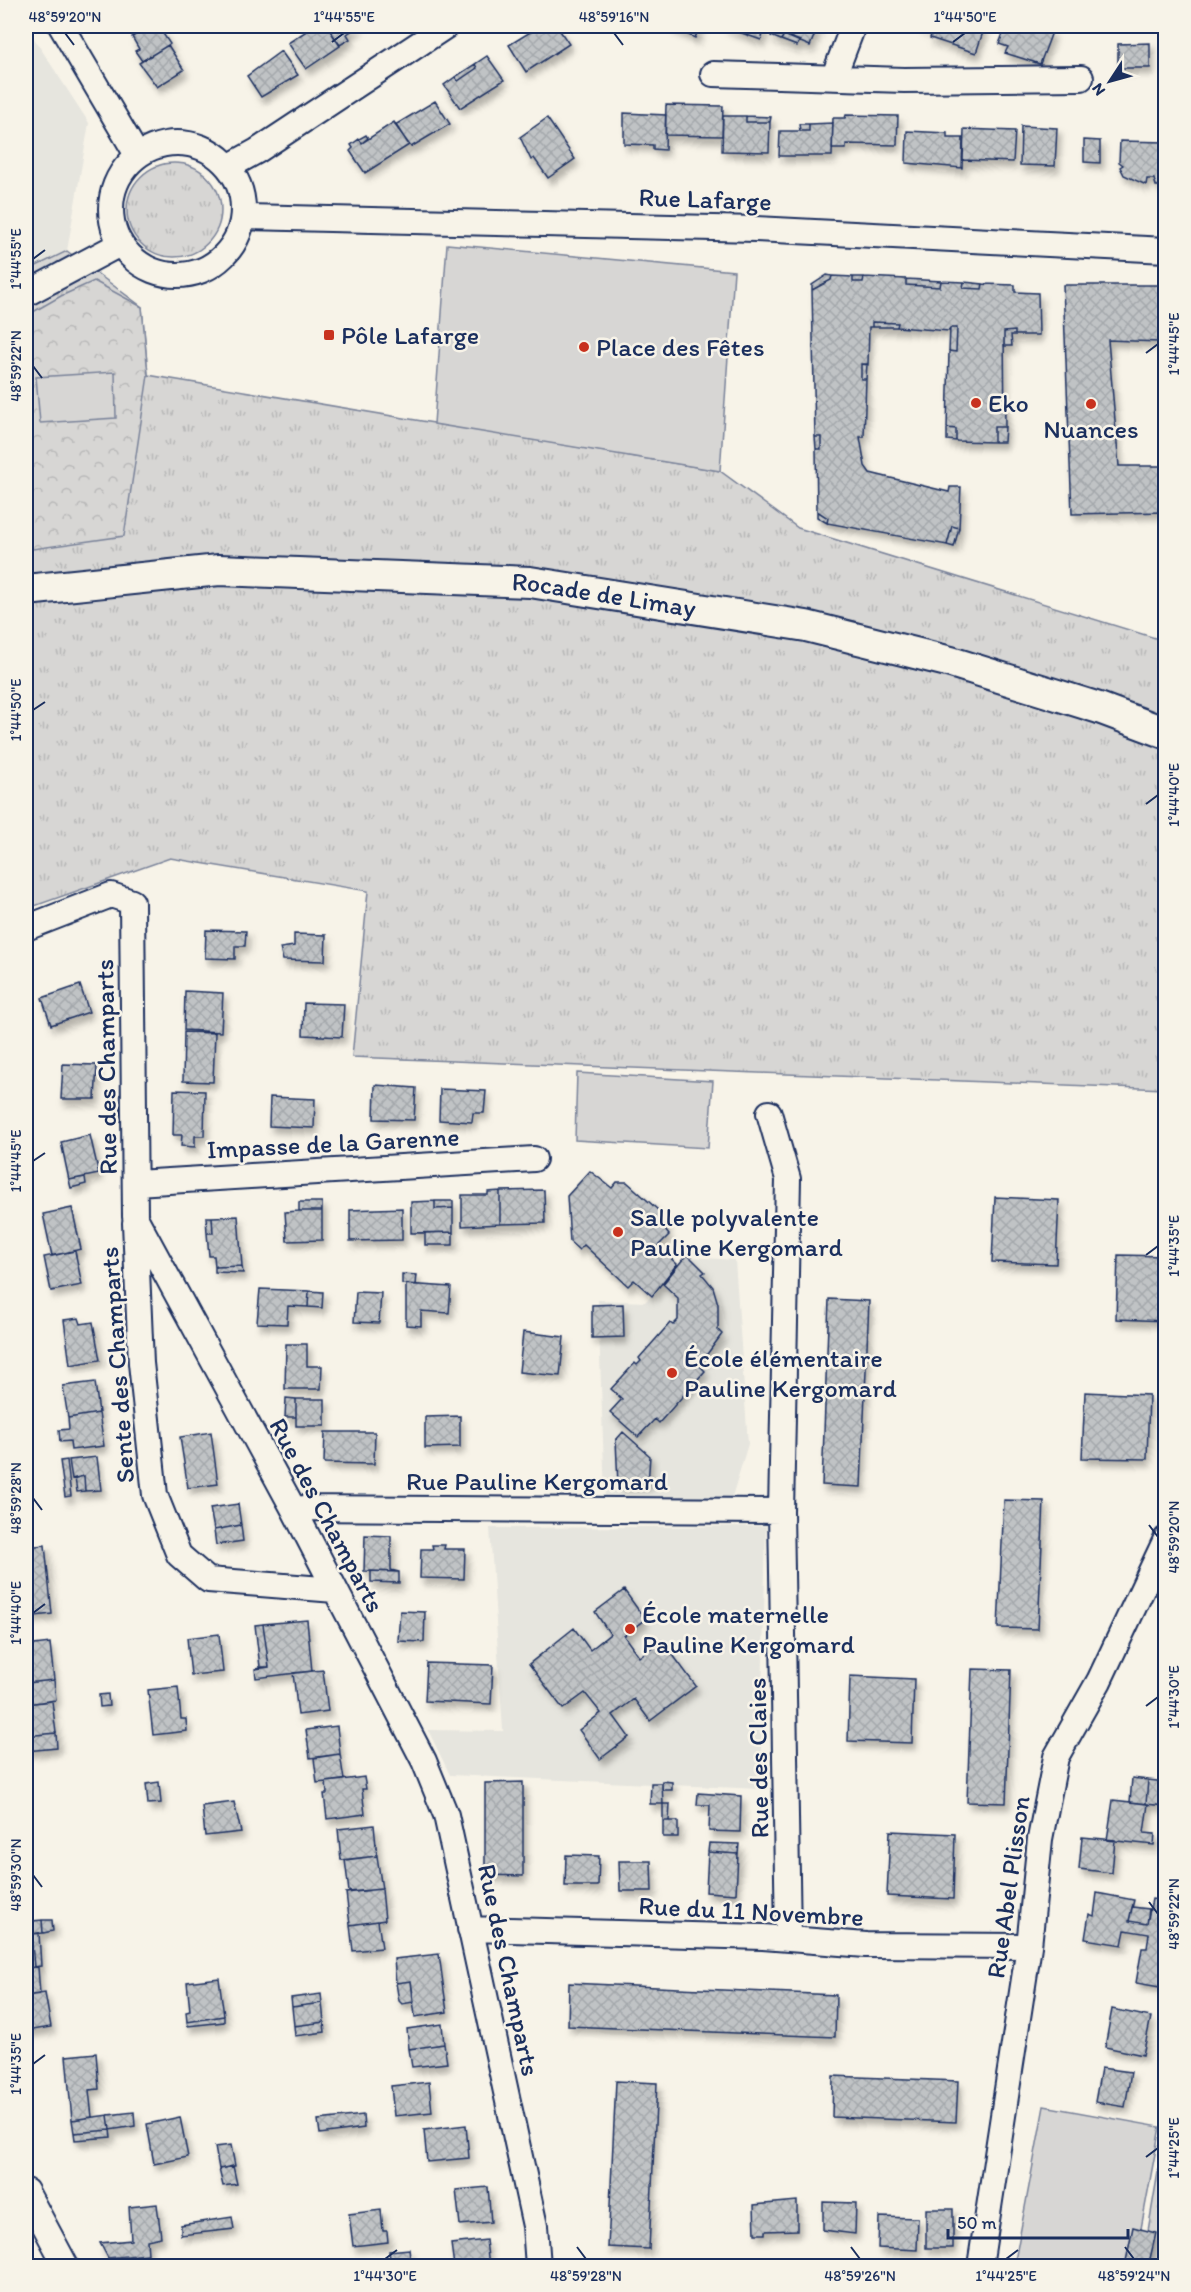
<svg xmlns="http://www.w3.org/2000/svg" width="1191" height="2292" font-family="Itim,sans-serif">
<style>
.built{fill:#e6e5de}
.grass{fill:url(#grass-tufts);stroke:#798299;stroke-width:1.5}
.park{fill:url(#park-crowns);stroke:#798299;stroke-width:1.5}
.pitch{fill:#d7d6d4;stroke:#798299;stroke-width:1.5}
.building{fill:url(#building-cross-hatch);stroke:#1b2f5e;stroke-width:1.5;filter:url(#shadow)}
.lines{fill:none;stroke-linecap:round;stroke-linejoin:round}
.minor-casing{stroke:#1b2f5e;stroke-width:28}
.major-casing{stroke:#1b2f5e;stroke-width:34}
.minor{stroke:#f7f3e8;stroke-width:24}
.major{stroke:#f7f3e8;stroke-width:30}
.ticks{fill:none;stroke:#1b2f5e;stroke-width:2}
.poi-dot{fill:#c8321e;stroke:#f7f3e8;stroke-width:2}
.labels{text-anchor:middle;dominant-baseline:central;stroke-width:5;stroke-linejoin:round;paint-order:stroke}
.street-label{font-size:26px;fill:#1b2f5e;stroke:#f7f3e8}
.poi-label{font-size:26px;fill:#1b2f5e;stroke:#f7f3e8;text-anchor:start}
.neatline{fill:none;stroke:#1b2f5e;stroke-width:2}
.ticks-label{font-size:15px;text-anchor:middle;fill:#1b2f5e}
</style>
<defs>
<pattern id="grass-tufts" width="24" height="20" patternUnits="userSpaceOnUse" patternTransform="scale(1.5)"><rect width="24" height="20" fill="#d7d6d4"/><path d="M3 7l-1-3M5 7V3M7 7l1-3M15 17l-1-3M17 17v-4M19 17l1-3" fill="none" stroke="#b8b8b8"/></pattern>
<pattern id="park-crowns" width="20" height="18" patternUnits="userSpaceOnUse" patternTransform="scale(1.5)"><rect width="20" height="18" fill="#d7d6d4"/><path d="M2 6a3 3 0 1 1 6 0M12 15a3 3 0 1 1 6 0" fill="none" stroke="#b8b8b8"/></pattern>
<pattern id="building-cross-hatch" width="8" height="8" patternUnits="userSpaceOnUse" patternTransform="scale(1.5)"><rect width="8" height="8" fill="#c0c3c5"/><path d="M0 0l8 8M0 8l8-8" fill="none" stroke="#a4a8ac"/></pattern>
<filter id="shadow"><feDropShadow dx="3.5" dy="6" stdDeviation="3" flood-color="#0004"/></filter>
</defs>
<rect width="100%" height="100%" fill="#f7f3e8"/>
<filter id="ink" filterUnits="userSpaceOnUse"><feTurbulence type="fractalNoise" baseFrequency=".0167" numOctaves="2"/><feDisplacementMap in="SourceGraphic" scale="12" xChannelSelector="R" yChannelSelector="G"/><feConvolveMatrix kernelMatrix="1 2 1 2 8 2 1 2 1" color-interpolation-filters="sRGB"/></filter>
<g filter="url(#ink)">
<path class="built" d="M26,26L89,123L67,251L26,271Z
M691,1257L735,1260L748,1444L731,1500L605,1497L598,1300L645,1302Z
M766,1526L760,1789L450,1775L428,1730L503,1731L490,1528Z"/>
<path class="grass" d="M127 210a47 47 0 1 1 94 0a47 47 0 1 1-94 0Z
M67,251L142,307L148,375L720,471L798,528L1165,641V1089L352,1057L368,891L170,858L26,909V271Z"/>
<path class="park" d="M94,281L142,307L148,375L124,536L26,550V316L61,296Z
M1165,2131V2266H1142Z"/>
<path class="pitch" d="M447,244L734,271L720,471L434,424Z
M115,372L116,418L40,423L36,377Z
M577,1073L713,1081L708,1148L575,1140Z
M1044,2106L1160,2127L1134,2266H1014Z"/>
<path class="building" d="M131,26H150L136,34Z
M150,26H158L170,44L142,61L135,51L139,49L132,37Z
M314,26H327L340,46L306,69L288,43Z
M327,26H359L347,34L350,39L340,45Z
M540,26L542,29L557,26L569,44L526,72L509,45Z
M669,26H700L695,38Z
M722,26H766L761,40Z
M775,26H818L810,46L784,35L781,40L771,36Z
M918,26H934L932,31Z
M934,26H985L976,53L930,38Z
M1006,26H1030L1052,32L1040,64L1005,53L1008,47L999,44Z
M784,35L800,41L797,46L781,40Z
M1164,37L1166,63L1164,64Z
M1150,43V68H1118V44Z
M168,45L184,70L157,87L139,63Z
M281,51L298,75L261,97L247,76Z
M487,56L504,80L460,108L444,85L455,77L458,81L477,68L475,64Z
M475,64L477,68L458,81L455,77Z
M435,101L450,124L411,147L395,125Z
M666,105L723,106L722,136L665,135Z
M624,113L666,115L665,150L653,149V145L624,144Z
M846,115L898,116L897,145L846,144V149H832L833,118H845Z
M723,116H746V122H770L769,152L722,151Z
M746,116L771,117L770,122H746Z
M547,118L575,159L548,178L534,158L531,160L520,137Z
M394,122L409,145L365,173L350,151L353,148L351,145L359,139L362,143Z
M833,123L832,156H779L780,131H809V124Z
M799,124H809V131H800Z
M1021,126L1057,128L1055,166L1020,165Z
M964,129L1015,131L1013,162L963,160Z
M907,131L947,133V138H963L962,168L906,163Z
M366,135L368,138L362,143L359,139Z
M1084,140L1100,141V163L1084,162Z
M1120,141L1166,142L1165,186H1156L1154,179H1147L1146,185L1124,175L1120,167L1123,165L1119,162Z
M827,275L832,276L831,280L812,290V285Z
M832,276L853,277V282H863L864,277L906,279V285L940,287L941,281L964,282L963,288L982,289L983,284L1015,285V292L1038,293L1039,335H1015V331L1004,332L1005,427H994V442L956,441V429L947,428L949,351L956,352L957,328H950L949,331L897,327L898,323L872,322V327H869L868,365L861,364V379H866L864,437H860L865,466L870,473L949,492L950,487H961L959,528L952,526L947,545L827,523L828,518L817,511L816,449H821V437H815L812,290L831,280Z
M853,277H864L863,282H853Z
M906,279L941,281L940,287L906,285Z
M964,282L983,284L982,289L963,288Z
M1063,285H1162L1159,342L1108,340L1119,466H1166V512L1072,514Z
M872,322L898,323L897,327H872Z
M950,328H957L956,352L949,351Z
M1015,331V335H1011L1012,346H1004V332Z
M861,364H867L866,379H861Z
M994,427H1005L1004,442H994Z
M947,428L956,429V441L947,440Z
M815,437H821V449H816Z
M817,511L828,518L827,523L817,517Z
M952,526L959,528L954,547L947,545Z
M206,930L246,931L245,946H235V959L205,958Z
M294,934L326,935L325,961L283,960L280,948L294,946Z
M80,985L89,1012L51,1025L42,998Z
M185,991L223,993L221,1032L184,1030Z
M304,1003L344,1004L342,1037L303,1035Z
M184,1032L215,1033L213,1082L183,1081Z
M63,1064L97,1065L95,1099H61Z
M375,1085L416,1088L414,1120L374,1119Z
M440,1089L486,1091L484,1113H473L472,1122L439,1120Z
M174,1090L205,1091L204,1136H195V1147L181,1146L182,1135H173Z
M270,1097L315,1099L314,1128L269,1126Z
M90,1135L99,1174L69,1180L61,1142Z
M590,1171L612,1188L617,1182H627L668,1219L665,1230L669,1235L658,1246L677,1264L652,1296L634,1280L628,1286L584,1245L579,1250L570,1242L567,1196Z
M85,1177L86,1184L71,1188L69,1180Z
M544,1190L545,1223L500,1224V1191Z
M500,1191V1224L462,1226V1195H488V1192Z
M995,1197L1059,1200L1056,1264L992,1262Z
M435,1201H453V1208L435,1209Z
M435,1201V1209L453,1208V1232L411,1233V1202Z
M299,1202H322V1211H299Z
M72,1208L81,1249L52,1256L43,1214Z
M402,1208V1240L350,1241V1210Z
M299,1211H322V1240L287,1241L285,1212Z
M238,1216L242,1266L215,1267L214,1256H209L207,1233H213L212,1217Z
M206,1217H212L213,1233H207Z
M453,1232V1245H425V1233Z
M75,1251L82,1285L51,1291L44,1257Z
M687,1254L705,1272L702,1274L713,1287L718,1304V1330L722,1334L699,1365L705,1371L659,1423L655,1419L638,1437L610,1412L622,1399L611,1389L635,1363L637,1365L641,1361L639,1358L670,1323L673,1325L678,1320V1298L663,1284Z
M1118,1255L1166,1256V1321L1116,1319Z
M242,1266L243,1273L215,1272V1267Z
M402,1274L417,1275L416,1285L402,1284Z
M406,1284L451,1287L449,1313L421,1311V1326L406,1325Z
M260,1289L309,1291L308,1307L288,1306L287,1324L257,1323Z
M309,1291L323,1292L322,1308L308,1307Z
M356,1292L381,1293L379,1323L354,1322Z
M829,1299L869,1301L861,1487L822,1485Z
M623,1304L624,1337L592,1338V1305Z
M79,1318L81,1324L93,1322L100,1360L70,1365L64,1320Z
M523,1332L564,1337L560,1376L519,1372Z
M286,1344H307V1366H322L321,1389H285Z
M95,1382L99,1413L68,1418L63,1386Z
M1085,1392L1149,1395L1147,1459L1082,1458Z
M286,1398L296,1399V1417H285Z
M296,1399H325V1426H296Z
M99,1413L104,1446L71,1450L70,1441L60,1442L59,1430L69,1429L68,1418Z
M460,1416V1447L425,1448V1417Z
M211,1432L218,1484L188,1488L180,1437Z
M325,1432H375L374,1464L324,1463Z
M623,1432L650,1456L648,1484L618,1485L616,1440Z
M97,1457L101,1490L85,1491L84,1476L72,1479L69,1460Z
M67,1460L71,1496L65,1497L60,1461Z
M84,1476L85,1491L77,1492L75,1478Z
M1004,1500L1044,1501L1038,1629L998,1628Z
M238,1504L241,1525L214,1530L210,1508Z
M241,1525L243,1541L216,1545L214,1530Z
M365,1535L391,1536V1570L399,1572L364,1571Z
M45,1545L52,1614L26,1617V1547Z
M432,1545H445L444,1549H465L464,1579L420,1578L421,1549H433Z
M371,1571L399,1572V1583L371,1582Z
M624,1590L645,1619L624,1636L639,1657L662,1640L696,1686L650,1721L634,1699L613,1715L629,1737L600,1759L579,1730L601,1713L585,1693L563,1709L529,1664L574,1628L590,1650L610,1634L595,1612Z
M400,1611L425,1612L424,1642L398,1641Z
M307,1620L312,1671L256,1678L255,1669L269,1667L263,1624Z
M263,1624L269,1667H260L255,1625Z
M219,1634L223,1672L191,1675L187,1638Z
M50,1643L54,1680L26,1683V1646Z
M427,1663L493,1665L491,1704L425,1701Z
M972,1669L1011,1670L1006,1803L967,1802Z
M323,1670L328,1711L298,1715L293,1673Z
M850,1676L914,1679L912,1743L848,1741Z
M54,1680L56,1700L26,1704V1683Z
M178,1687L181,1719H186L187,1731L153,1735L148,1690Z
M108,1694L109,1706L100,1707L99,1695Z
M52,1701L56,1733L26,1736V1704Z
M337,1726L340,1754L310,1758L306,1730Z
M56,1733L57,1748L26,1751V1736Z
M340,1754L344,1780L317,1783L314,1758Z
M364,1777L366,1789H362L365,1814L327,1819L324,1794H327L326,1782Z
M1132,1778L1148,1780L1146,1804L1130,1802Z
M1148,1780L1166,1782V1806L1146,1804Z
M662,1781L672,1782V1790H662Z
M159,1782L161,1803L148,1804L146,1784Z
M523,1782V1876L485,1875V1783Z
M651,1783H662L663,1804H650Z
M698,1793L741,1796L740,1832L709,1831L710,1805H697Z
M1113,1800L1148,1804L1144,1833L1155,1834L1154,1845L1107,1840Z
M234,1802L241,1832L205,1836L202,1806Z
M663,1804H670L669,1821H663Z
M663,1821H678V1837H663Z
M374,1825L377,1856L341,1860L338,1829Z
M890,1831L955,1834L953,1899L887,1896Z
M1082,1837L1115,1840L1112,1873L1079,1869Z
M709,1843L739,1844L738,1854L708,1852Z
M708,1852L738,1854L736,1894L706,1892Z
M566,1855L599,1856L598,1886H565Z
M377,1856L382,1889L349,1892L345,1860Z
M619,1861H651L652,1891H620Z
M382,1889L385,1920L350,1925L346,1893Z
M1097,1893L1134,1900L1129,1921L1147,1924L1152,1899L1166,1901V1988L1136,1983L1142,1948H1147L1149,1934L1125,1930L1122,1945L1085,1939L1089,1914L1094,1916Z
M1132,1907L1149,1909L1147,1924L1129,1921Z
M42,1920H52L53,1931L43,1933Z
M42,1920L43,1933L33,1934L32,1921Z
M378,1921L382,1948L353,1951L350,1925Z
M39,1933L41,1966L34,1967L31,1934Z
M31,1934L34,1967L26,1968V1935Z
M439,1954L447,2012L415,2017L411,1981L396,1983L394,1959Z
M38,1967L40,1994L26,1996V1968Z
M219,1978L224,2016L187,2022L186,2012L190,2011L187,1982Z
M411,1981L414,2002L402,2004L399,2001L396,1983Z
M569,1983L836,1995L835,2037L568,2026Z
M45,1993L51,2027L26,2031V1996Z
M321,1994L322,2003L292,2007L291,1998Z
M322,2003L324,2022L294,2026L292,2007Z
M1112,2009L1151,2017L1143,2055L1105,2047Z
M224,2016V2022L188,2026L187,2022Z
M324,2022L325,2032L295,2036L294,2026Z
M442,2024L444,2044L409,2049L407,2029Z
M444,2044L447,2063L412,2067L409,2049Z
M96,2053L99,2089L89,2090L92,2117L72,2120L66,2056Z
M1101,2068L1131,2072L1125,2107L1095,2102Z
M833,2076L958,2081L956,2122L832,2117Z
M616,2081L657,2083L649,2249L608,2247Z
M429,2082L432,2112L394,2116L391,2086Z
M134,2112L135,2126L110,2130L108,2115Z
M108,2115L110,2130L74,2133L72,2120Z
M363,2115L364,2128L320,2134L318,2120Z
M180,2117L188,2157L154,2164L147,2124Z
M466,2125L469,2158L427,2162L424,2130Z
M110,2130L111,2137L75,2140L74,2133Z
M231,2145L235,2166L219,2169L215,2147Z
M233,2166L237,2184L223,2186L219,2169Z
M488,2187L491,2222L460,2225L456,2190Z
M797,2201V2230L765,2231V2234H755L754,2205Z
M823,2202L856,2203L855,2234L823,2230Z
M157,2204L161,2237L147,2240L148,2254L108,2258L100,2243L131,2240L129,2207Z
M926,2209H953V2248H926Z
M381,2210L383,2231H387L388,2242L353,2246L349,2214Z
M232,2217L234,2229L181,2235V2225Z
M879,2217L918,2218L917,2250L878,2248Z
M1133,2227L1156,2233L1149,2263L1141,2260L1140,2266H1125Z
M486,2240L489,2266H454L451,2244Z
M409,2249L411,2266H391L389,2251Z"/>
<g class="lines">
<defs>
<path id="minor" d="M61,26L137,155
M713,74L904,80L1081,78
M834,76L853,26
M111 209a66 66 0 1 1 132 0a66 66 0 1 1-132 0Z
M228,167L257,151L446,26
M243,217L756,229L1166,250
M26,294L120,244
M26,928L111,895L132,902L135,1217L293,1508L424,1761L446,1815L535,2226L538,2266
M769,1113L788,1179L781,1511L788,1938
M136,1183L534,1159
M135,1223L141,1363L155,1495L179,1555L208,1580L335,1590
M293,1508L781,1511
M470,1929L763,1937L866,1945L1029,1946
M26,2191L66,2266
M980,2266L1029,1946L1040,1839L1056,1757L1099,1681L1166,1539"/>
<g id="major">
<path id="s1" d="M26,590L219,570L530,582L806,626L951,662L1099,708L1166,733"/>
</g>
</defs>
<use href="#minor" class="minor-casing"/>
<use href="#major" class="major-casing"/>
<use href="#minor" class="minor"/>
<use href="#major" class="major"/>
</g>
</g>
<path class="ticks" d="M65,33L74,45M614,33L623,45M332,42L344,33M953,42L965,33M33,259L45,250M1146,353L1158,344M33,366L42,378M33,710L45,702M1146,804L1158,795M33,1161L45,1153M1146,1255L1158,1246M33,1498L42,1510M1149,1525L1158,1537M33,1613L45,1604M1146,1706L1158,1697M33,1875L42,1887M1149,1902L1158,1914M33,2064L45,2055M1146,2157L1158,2148M577,2247L586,2259M851,2247L860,2259M1125,2247L1134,2259M385,2259L397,2250M1006,2259L1018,2250"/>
<g class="poi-dot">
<rect x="323" y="329" width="12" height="12" rx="3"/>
<circle cx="584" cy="347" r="6"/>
<circle cx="976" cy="403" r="6"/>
<circle cx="1091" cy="404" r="6"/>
<circle cx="618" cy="1232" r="6"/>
<circle cx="672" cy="1373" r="6"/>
<circle cx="630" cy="1629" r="6"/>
</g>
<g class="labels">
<g class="street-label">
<text transform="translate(705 199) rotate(2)">Rue Lafarge</text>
<text stroke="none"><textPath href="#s1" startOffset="580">Rocade de Limay</textPath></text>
<text transform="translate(106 1067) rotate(-91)">Rue des Champarts</text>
<text transform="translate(333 1143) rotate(-3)">Impasse de la Garenne</text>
<text transform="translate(117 1365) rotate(-94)">Sente des Champarts</text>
<text x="537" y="1481">Rue Pauline Kergomard</text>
<text transform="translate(327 1515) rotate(62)">Rue des Champarts</text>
<text transform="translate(758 1758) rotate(-91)">Rue des Claies</text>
<text transform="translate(1008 1887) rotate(-82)">Rue Abel Plisson</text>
<text transform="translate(751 1911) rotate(3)">Rue du 11 Novembre</text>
<text transform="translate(509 1970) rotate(78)">Rue des Champarts</text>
</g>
<g class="poi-label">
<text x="341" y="335">Pôle Lafarge</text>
<text x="596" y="347">Place des Fêtes</text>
<text x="988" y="403">Eko</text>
<text x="1091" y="429" text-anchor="middle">Nuances</text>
<text x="630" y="1217">Salle polyvalente<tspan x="630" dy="30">Pauline Kergomard</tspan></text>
<text x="684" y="1358">École élémentaire<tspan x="684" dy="30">Pauline Kergomard</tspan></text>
<text x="642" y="1614">École maternelle<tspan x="642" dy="30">Pauline Kergomard</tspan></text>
</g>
</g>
<rect width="1191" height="2292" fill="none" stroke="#f7f3e8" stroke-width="66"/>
<g transform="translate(1110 81) rotate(234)" stroke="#f7f3e8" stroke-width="4.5" paint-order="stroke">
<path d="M0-4.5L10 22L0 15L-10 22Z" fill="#1b2f5e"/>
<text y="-9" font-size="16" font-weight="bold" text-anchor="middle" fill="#1b2f5e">N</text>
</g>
<path d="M948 2229v9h180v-9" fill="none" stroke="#1b2f5e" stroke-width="3"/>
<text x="957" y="2229" font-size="18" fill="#1b2f5e" stroke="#f7f3e8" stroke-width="4.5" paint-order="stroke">50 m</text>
<rect x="33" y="33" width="1125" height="2226" class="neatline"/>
<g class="ticks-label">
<text x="65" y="22">48°59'20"N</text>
<text x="344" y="22">1°44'55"E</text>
<text x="614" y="22">48°59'16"N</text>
<text x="965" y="22">1°44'50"E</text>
<text transform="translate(16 259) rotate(-90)" y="5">1°44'55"E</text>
<text transform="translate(1174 344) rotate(-90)" y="5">1°44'45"E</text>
<text transform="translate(16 366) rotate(-90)" y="5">48°59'22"N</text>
<text transform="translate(16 710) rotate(-90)" y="5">1°44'50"E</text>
<text transform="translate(1174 795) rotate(-90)" y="5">1°44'40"E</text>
<text transform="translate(16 1161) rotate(-90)" y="5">1°44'45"E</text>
<text transform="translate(1174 1246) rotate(-90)" y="5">1°44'35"E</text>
<text transform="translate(16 1498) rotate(-90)" y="5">48°59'28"N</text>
<text transform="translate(1174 1537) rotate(-90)" y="5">48°59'20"N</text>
<text transform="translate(16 1613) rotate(-90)" y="5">1°44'40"E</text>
<text transform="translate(1174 1697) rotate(-90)" y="5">1°44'30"E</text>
<text transform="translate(16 1875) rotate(-90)" y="5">48°59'30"N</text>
<text transform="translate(1174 1914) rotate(-90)" y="5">48°59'22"N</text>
<text transform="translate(16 2064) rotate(-90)" y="5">1°44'35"E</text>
<text transform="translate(1174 2148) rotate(-90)" y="5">1°44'25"E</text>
<text x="385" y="2281">1°44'30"E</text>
<text x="586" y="2281">48°59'28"N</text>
<text x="860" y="2281">48°59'26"N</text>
<text x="1006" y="2281">1°44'25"E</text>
<text x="1134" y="2281">48°59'24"N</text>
</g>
</svg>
